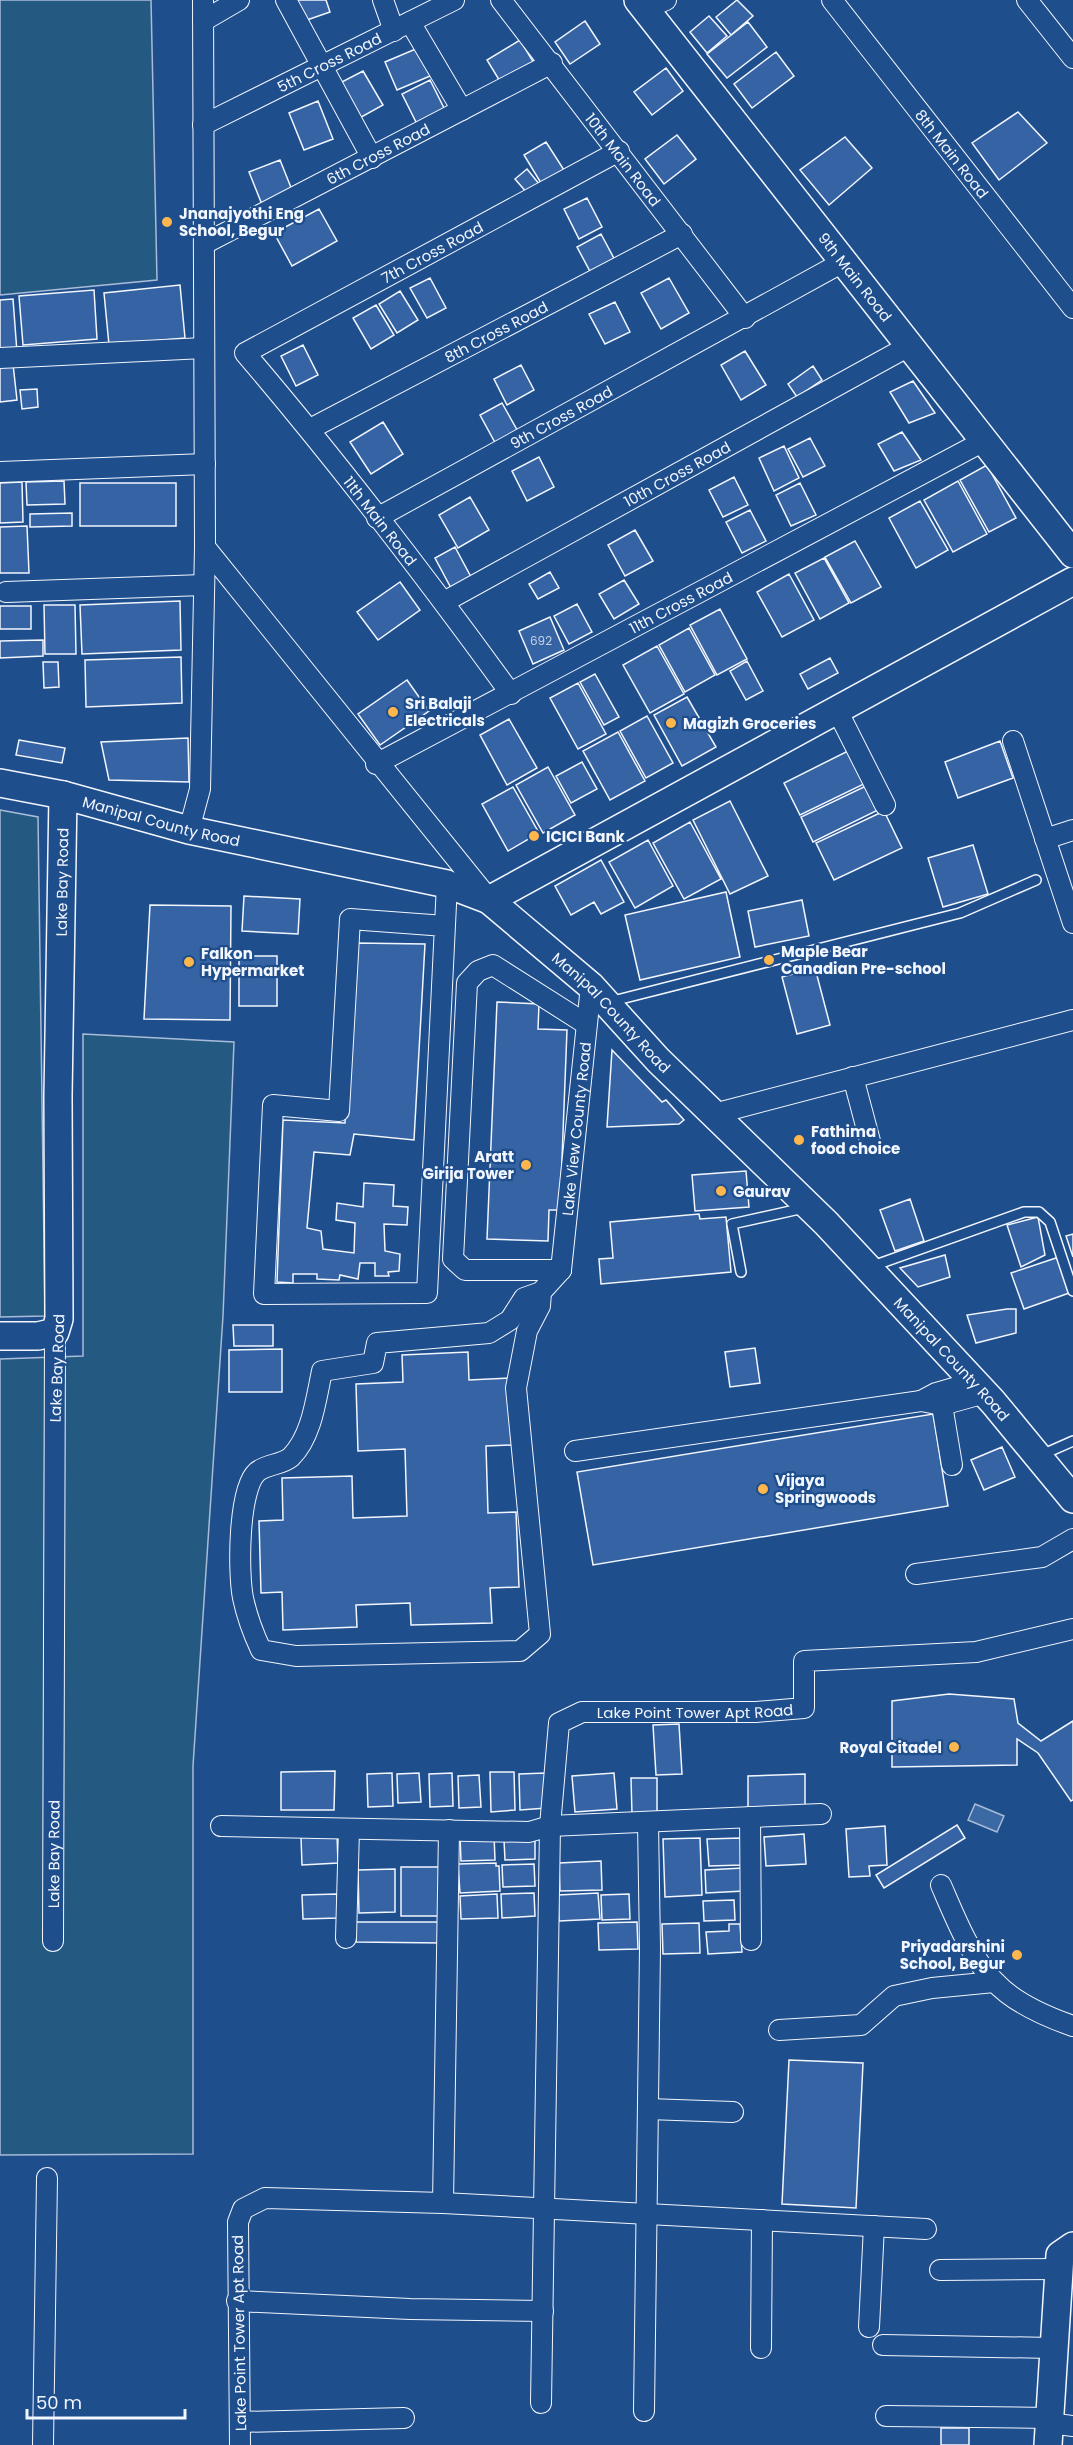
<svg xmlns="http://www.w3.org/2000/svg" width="1073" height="2445" font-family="Poppins,sans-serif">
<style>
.green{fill:#245a82;stroke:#a8bbd7;stroke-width:1.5}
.water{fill:#3b69a3;stroke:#a8bbd7;stroke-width:1.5}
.building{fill:#3563a3;stroke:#f2f6ff;stroke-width:1.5}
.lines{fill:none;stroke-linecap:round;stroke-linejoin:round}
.lane-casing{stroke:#f2f6ff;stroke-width:12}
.street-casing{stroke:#f2f6ff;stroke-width:22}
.secondary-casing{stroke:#f2f6ff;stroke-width:30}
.lane{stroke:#1f4e8c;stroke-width:9}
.street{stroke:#1f4e8c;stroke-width:20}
.secondary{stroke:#1f4e8c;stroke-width:27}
.poi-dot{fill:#ffb74d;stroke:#1f4e8c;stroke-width:2}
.labels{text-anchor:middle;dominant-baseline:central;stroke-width:4.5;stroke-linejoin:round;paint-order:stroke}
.number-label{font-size:12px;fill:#c3d1e8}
.street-label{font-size:15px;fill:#f2f6ff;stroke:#1f4e8c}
.poi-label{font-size:15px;font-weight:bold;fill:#f2f6ff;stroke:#1f4e8c;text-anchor:start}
</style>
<rect width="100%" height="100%" fill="#1f4e8c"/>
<path class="green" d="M0,0H151L157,280L0,295Z
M0,810L38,817L45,1316L0,1317Z
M83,1034L234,1042L223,1316L193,1766V2154L0,2155V1359L83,1356Z"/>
<path class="water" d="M975,1804L1004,1816L997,1832L968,1820Z"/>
<path class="building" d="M297,0H326L330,12L304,21Z
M737,0L753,16L731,35L716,17Z
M709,16L727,36L707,53L690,32Z
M585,21L600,44L570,64L555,42Z
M748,22L767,47L727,78L707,54Z
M520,40L537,68L504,88L487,60Z
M418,48L430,76L397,90L385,62Z
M776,52L794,76L752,108L734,84Z
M666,68L683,91L652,115L634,92Z
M363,71L383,105L356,120L336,85Z
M430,80L447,114L419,128L402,94Z
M318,101L333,139L304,150L289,113Z
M1018,112L1047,143L999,180L972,143Z
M677,135L696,159L664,184L645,159Z
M845,137L872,168L829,205L800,170Z
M546,142L564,170L541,183L524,155Z
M280,160L294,195L263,207L249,172Z
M527,169L540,185L528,194L515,179Z
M587,198L602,227L579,239L564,209Z
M319,209L337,241L292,266L274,233Z
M601,234L617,264L593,277L577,247Z
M430,278L446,308L427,318L410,288Z
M669,278L689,313L661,329L641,293Z
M180,285L185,338L109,345L104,293Z
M94,290L97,339L23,345L19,296Z
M400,291L418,320L397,333L379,304Z
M13,299L17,352L0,353V300Z
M615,302L630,332L605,344L589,314Z
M376,305L394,335L371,349L353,318Z
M303,345L318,375L296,386L281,356Z
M745,351L766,385L741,400L721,365Z
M13,364L17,400L0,402V365Z
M521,365L534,390L507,405L494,379Z
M813,366L822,380L797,397L788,384Z
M913,381L935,413L909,423L890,392Z
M37,389L38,407L22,409L20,390Z
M502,403L520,435L498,448L480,415Z
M383,422L403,454L371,474L350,442Z
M902,432L921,460L894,471L878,444Z
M810,438L825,466L803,477L788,449Z
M784,446L799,478L774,491L759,458Z
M539,457L554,487L527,501L512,471Z
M987,465L1016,518L989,532L960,480Z
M734,477L748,505L723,517L709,490Z
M64,481L65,504L27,505L26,482Z
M958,481L987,534L953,552L924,500Z
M22,482L23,522L0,523V483Z
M80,483H176V526H80Z
M800,483L816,515L791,526L776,495Z
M470,497L489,530L458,548L439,515Z
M920,501L948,550L916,568L889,518Z
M750,510L766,541L742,553L726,522Z
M72,513V526L30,527V514Z
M27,526L29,573H0V527Z
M635,530L653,561L625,576L608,545Z
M855,541L881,587L851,603L825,557Z
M455,547L471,577L451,588L435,558Z
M824,558L849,603L820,619L795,573Z
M550,572L559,588L538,599L529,584Z
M789,574L814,620L782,637L757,592Z
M624,580L639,604L614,619L599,594Z
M400,582L420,610L378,640L357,612Z
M180,601L181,650L82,654L80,605Z
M577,604L592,632L569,644L554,616Z
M44,605H75L76,654H45Z
M0,606H31V629H0Z
M720,609L747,659L717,675L690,625Z
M550,617L564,650L533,664L519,631Z
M689,628L715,675L685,692L659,645Z
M43,640V656L0,658V641Z
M657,646L684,694L650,713L623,665Z
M181,657L182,703L86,707L85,660Z
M830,658L838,673L808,689L800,674Z
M747,661L763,691L746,700L730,671Z
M43,662H58L59,687L44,688Z
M595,674L619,717L604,725L580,682Z
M407,680L429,711L380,745L358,714Z
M578,683L606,734L578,749L550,698Z
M687,697L716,747L682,766L654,715Z
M647,716L673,763L646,778L620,731Z
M509,719L537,768L507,785L480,735Z
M618,732L645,781L610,800L583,751Z
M188,738L189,782L109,780L101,742Z
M19,740L65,748L62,763L16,755Z
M1000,741L1013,778L958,798L945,762Z
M850,750L866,783L800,815L784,783Z
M582,762L597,789L571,803L556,776Z
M548,767L575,815L543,833L516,785Z
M868,785L880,809L813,842L801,817Z
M513,787L539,833L508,851L482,804Z
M730,801L768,876L730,894L693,820Z
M884,811L902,848L834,880L816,843Z
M690,822L721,879L684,899L653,843Z
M648,840L673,886L635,908L609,862Z
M973,845L988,894L943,907L928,858Z
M601,860L624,902L601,914L594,902L571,915L555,886Z
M726,892L740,957L640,980L625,915Z
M244,896L300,899L298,934L242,931Z
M802,900L809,936L755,947L748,911Z
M150,905L231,906L230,1020L144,1019Z
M355,943L425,944L414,1140L354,1134L350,1155L314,1152L307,1228L321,1231L323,1249L354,1253L355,1223L336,1220L337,1203L363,1207L364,1183L394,1185L393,1206L408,1207L407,1225L384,1224L385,1251L400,1254L399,1271L388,1272L389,1276H375V1263H360L358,1279L340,1275L339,1280L317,1279V1274H293V1283L277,1282L283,1120L345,1123Z
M239,956H277V1006H239Z
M815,968L830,1025L797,1034L782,977Z
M497,1002L539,1004L538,1029L567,1030L560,1210H549L548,1241L487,1239Z
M612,1050L662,1102L666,1100L684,1120L679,1124L607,1127Z
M746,1171L749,1207L695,1211L692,1175Z
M910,1199L924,1241L895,1251L880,1210Z
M699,1214L700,1219L726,1217L731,1272L601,1284L599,1259L613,1258L610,1222Z
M1038,1217L1045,1255L1021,1267L1007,1225Z
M1073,1234V1257L1066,1236Z
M945,1255L950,1277L918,1287L900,1268Z
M1059,1257L1072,1292L1024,1309L1011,1273Z
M1007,1309H1016V1333L976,1343L967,1315Z
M233,1325H273V1346H234Z
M755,1348L760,1383L730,1387L725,1352Z
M282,1349V1392H229V1350Z
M468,1352L469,1380L511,1378L513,1445L486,1446L488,1513L516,1512L519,1587L490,1588L492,1623L411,1625L410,1603L356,1605L357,1627L283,1630L282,1592L261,1593L259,1521L283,1520L282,1478L352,1476L353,1518L407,1516L405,1449L358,1451L356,1384L403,1382L402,1355Z
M933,1414L948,1506L593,1565L577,1472Z
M1002,1447L1015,1477L984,1490L971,1460Z
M949,1694L1014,1699L1018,1723L1041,1741L1073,1721V1800L1071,1801L1038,1753L1017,1739V1765L892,1767V1701Z
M679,1724L682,1774L656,1775L653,1725Z
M335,1771L334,1810H281V1772Z
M490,1772H514L515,1810L491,1812Z
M392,1773L393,1806L368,1807L367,1774Z
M419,1773L421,1802L398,1803L397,1774Z
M452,1773L453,1806L430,1807L429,1774Z
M545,1773L547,1808L520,1810L519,1774Z
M614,1773L617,1809L575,1812L572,1776Z
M805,1774V1809L748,1810V1776Z
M479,1775L481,1807L459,1808L458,1776Z
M631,1778H657V1814H632Z
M957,1825L965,1838L884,1888L876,1875Z
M885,1826L887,1865L869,1866L870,1876L849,1877L846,1829Z
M804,1834L806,1864L766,1866L764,1837Z
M337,1835L338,1863L302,1865L301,1837Z
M494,1835L495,1860L461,1861L460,1836Z
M700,1838L702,1895L665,1897L663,1839Z
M741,1838L742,1865L709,1866L707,1839Z
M535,1839V1859L505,1860L504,1840Z
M601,1861L602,1890L560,1891L559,1863Z
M496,1863V1866H499L500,1891L460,1893L458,1864Z
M534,1864L535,1886L503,1887L502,1865Z
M401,1867H439V1916H401Z
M743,1868L744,1891L706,1893L705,1870Z
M395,1869V1912L359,1913L358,1870Z
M534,1893L535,1916L502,1918L501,1894Z
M598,1893L600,1919L559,1921L558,1895Z
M337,1894L338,1918L303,1919L302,1895Z
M497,1894L498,1918L461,1919L460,1896Z
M629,1894L630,1919L602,1920L601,1895Z
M734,1900L735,1920L704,1921L703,1901Z
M356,1922H442V1943L356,1942Z
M637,1922L638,1949L599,1950L598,1923Z
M699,1923L700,1953L663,1954L662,1924Z
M729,1924H740L742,1952L708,1954L706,1932L729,1931Z
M789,2060L863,2063L856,2208L782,2204Z
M941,2428H969V2445H941Z"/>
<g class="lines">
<defs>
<path id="lane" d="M609,1002L960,913L1036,880
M870,1267L1024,1212H1039L1050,1222L1073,1291
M741,1272L732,1224L804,1208
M1039,1456L1073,1441"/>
<g id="street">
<path d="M203,0L205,547L488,898"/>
<path d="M286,0L372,158"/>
<path d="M383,0L394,31"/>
<path id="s1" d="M501,0L745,318"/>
<path id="s2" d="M832,0L1073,308"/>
<path d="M1027,0L1073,58"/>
<path d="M645,9L666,0"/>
<path d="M203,21L239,0"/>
<path d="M410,22L462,110"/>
<path id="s3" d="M203,125L454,0"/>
<path id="s4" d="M204,244L552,63"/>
<path d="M0,358L204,348"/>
<path id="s5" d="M310,429L682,234"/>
<path d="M0,472L205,464"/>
<path id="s6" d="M377,518L843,262"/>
<path d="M6,592L203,585"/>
<path id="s7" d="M444,602L909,346"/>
<path id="s8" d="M511,694C426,577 338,462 245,353L619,151"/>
<path d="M837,710L885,805"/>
<path d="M1013,741L1073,923"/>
<path id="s9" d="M376,764L984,441"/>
<path d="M189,830L200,789L205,547"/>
<path d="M1045,839L1073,830"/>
<path d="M445,926L350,919L339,1111L273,1105L264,1294L427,1293L447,884"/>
<path d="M853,1077L870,1141"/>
<path d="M714,1114L1073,1020"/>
<path d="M561,1270H465L453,1259L467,983L478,971L493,965L586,1024"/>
<path id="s10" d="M561,1270L591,986"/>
<path d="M541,1292L540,1306L527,1331L516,1388L540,1634L520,1651L296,1656L261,1650C253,1633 247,1617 243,1598C238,1573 238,1489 257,1472C266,1464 282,1465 291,1457C312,1436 316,1399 322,1371L373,1363L377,1343L489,1333L510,1320L524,1298L541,1292L561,1270"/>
<path d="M921,1401L936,1393L974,1382"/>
<path d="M942,1405L952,1465"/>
<path d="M575,1451L921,1401L942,1405L985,1393"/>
<path d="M916,1574L1042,1557L1073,1539"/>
<path d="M750,1817L751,1940"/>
<path d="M221,1826L529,1832L550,1826L821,1814"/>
<path d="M941,1885C954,1915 971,1958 994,1981C1013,2002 1047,2017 1073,2026"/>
<path d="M346,1938L349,1829"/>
<path id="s11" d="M53,1941L55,1332"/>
<path d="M779,2030L861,2025L894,1996L932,1988L994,1982"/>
<path d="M648,2109L733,2112"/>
<path d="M443,2203L449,1830"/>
<path d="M940,2270L1059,2269"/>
<path d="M237,2301L410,2309L543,2311"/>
<path d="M869,2327L874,2226"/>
<path d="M883,2345L1053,2348"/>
<path d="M761,2348L762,2220"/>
<path id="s12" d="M541,2403L550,1826L559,1723L582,1712H756L804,1708V1661L976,1652L1073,1629"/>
<path d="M644,2411L650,1948L648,1822"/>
<path d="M886,2416L1049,2418"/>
<path d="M240,2422L404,2418"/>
<path d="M1049,2423L1073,2426"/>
<path d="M43,2445L47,2178"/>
<path d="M240,2445L238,2222L243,2209L265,2198L443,2203L926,2229"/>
</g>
<g id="secondary">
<path id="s13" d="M638,0L1073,554"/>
<path id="s14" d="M0,783L63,795L189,830L447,884L489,900L591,986L658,1060L826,1223L993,1402L1073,1499"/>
<path d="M489,900L1073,581"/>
<path id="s15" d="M0,1336H38L55,1332L59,1319L58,1096L63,795"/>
<path d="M1048,2445L1060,2255L1073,2246"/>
</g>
</defs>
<use href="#lane" class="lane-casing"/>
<use href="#street" class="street-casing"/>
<use href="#secondary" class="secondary-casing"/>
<use href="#lane" class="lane"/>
<use href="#street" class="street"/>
<use href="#secondary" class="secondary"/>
</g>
<g class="poi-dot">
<circle cx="167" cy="222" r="6"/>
<circle cx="393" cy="712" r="6"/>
<circle cx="671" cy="723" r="6"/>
<circle cx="534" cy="836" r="6"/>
<circle cx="769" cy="960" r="6"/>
<circle cx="189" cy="962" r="6"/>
<circle cx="799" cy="1140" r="6"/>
<circle cx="526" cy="1165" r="6"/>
<circle cx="721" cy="1191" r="6"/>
<circle cx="763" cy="1489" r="6"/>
<circle cx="954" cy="1747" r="6"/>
<circle cx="1017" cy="1955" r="6"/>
</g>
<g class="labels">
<g class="number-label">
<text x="541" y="640">692</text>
</g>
<g class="street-label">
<text stroke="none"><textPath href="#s3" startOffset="141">5th Cross Road</textPath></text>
<text stroke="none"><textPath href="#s4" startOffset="196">6th Cross Road</textPath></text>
<text stroke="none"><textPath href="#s2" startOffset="195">8th Main Road</textPath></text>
<text stroke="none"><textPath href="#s1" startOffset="201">10th Main Road</textPath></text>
<text stroke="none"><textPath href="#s8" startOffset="645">7th Cross Road</textPath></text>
<text stroke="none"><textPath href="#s13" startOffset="352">9th Main Road</textPath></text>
<text stroke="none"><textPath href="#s5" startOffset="210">8th Cross Road</textPath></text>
<text stroke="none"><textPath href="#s6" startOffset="210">9th Cross Road</textPath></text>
<text stroke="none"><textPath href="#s7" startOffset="266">10th Cross Road</textPath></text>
<text transform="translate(380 521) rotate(52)">11th Main Road</text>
<text stroke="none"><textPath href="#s9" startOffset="345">11th Cross Road</textPath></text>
<text stroke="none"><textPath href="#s14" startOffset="166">Manipal County Road</textPath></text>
<text stroke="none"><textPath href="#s15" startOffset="506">Lake Bay Road</textPath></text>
<text stroke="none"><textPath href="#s14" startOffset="670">Manipal County Road</textPath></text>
<text stroke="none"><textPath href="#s10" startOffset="142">Lake View County Road</textPath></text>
<text stroke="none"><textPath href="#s14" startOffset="1156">Manipal County Road</textPath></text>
<text transform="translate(57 1368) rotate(-88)">Lake Bay Road</text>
<text stroke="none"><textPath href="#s12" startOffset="819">Lake Point Tower Apt Road</textPath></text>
<text stroke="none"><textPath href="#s11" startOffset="87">Lake Bay Road</textPath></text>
<text transform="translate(239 2333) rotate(-91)">Lake Point Tower Apt Road</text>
</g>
<g class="poi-label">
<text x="179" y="213">Jnanajyothi Eng<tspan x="179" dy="17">School, Begur</tspan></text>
<text x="405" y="703">Sri Balaji<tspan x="405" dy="17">Electricals</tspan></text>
<text x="683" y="723">Magizh Groceries</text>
<text x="546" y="836">ICICI Bank</text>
<text x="781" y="951">Maple Bear<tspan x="781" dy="17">Canadian Pre-school</tspan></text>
<text x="201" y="953">Falkon<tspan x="201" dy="17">Hypermarket</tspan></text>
<text x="811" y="1131">Fathima<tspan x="811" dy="17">food choice</tspan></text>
<text x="514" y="1156" text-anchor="end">Aratt<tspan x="514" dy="17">Girija Tower</tspan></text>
<text x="733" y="1191">Gaurav</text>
<text x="775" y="1480">Vijaya<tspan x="775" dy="17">Springwoods</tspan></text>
<text x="942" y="1747" text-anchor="end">Royal Citadel</text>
<text x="1005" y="1946" text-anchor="end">Priyadarshini<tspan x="1005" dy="17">School, Begur</tspan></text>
</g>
</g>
<path d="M27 2409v9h158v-9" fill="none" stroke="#f2f6ff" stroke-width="3"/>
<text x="36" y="2409" font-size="18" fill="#f2f6ff" stroke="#1f4e8c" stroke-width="4.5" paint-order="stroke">50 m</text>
</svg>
